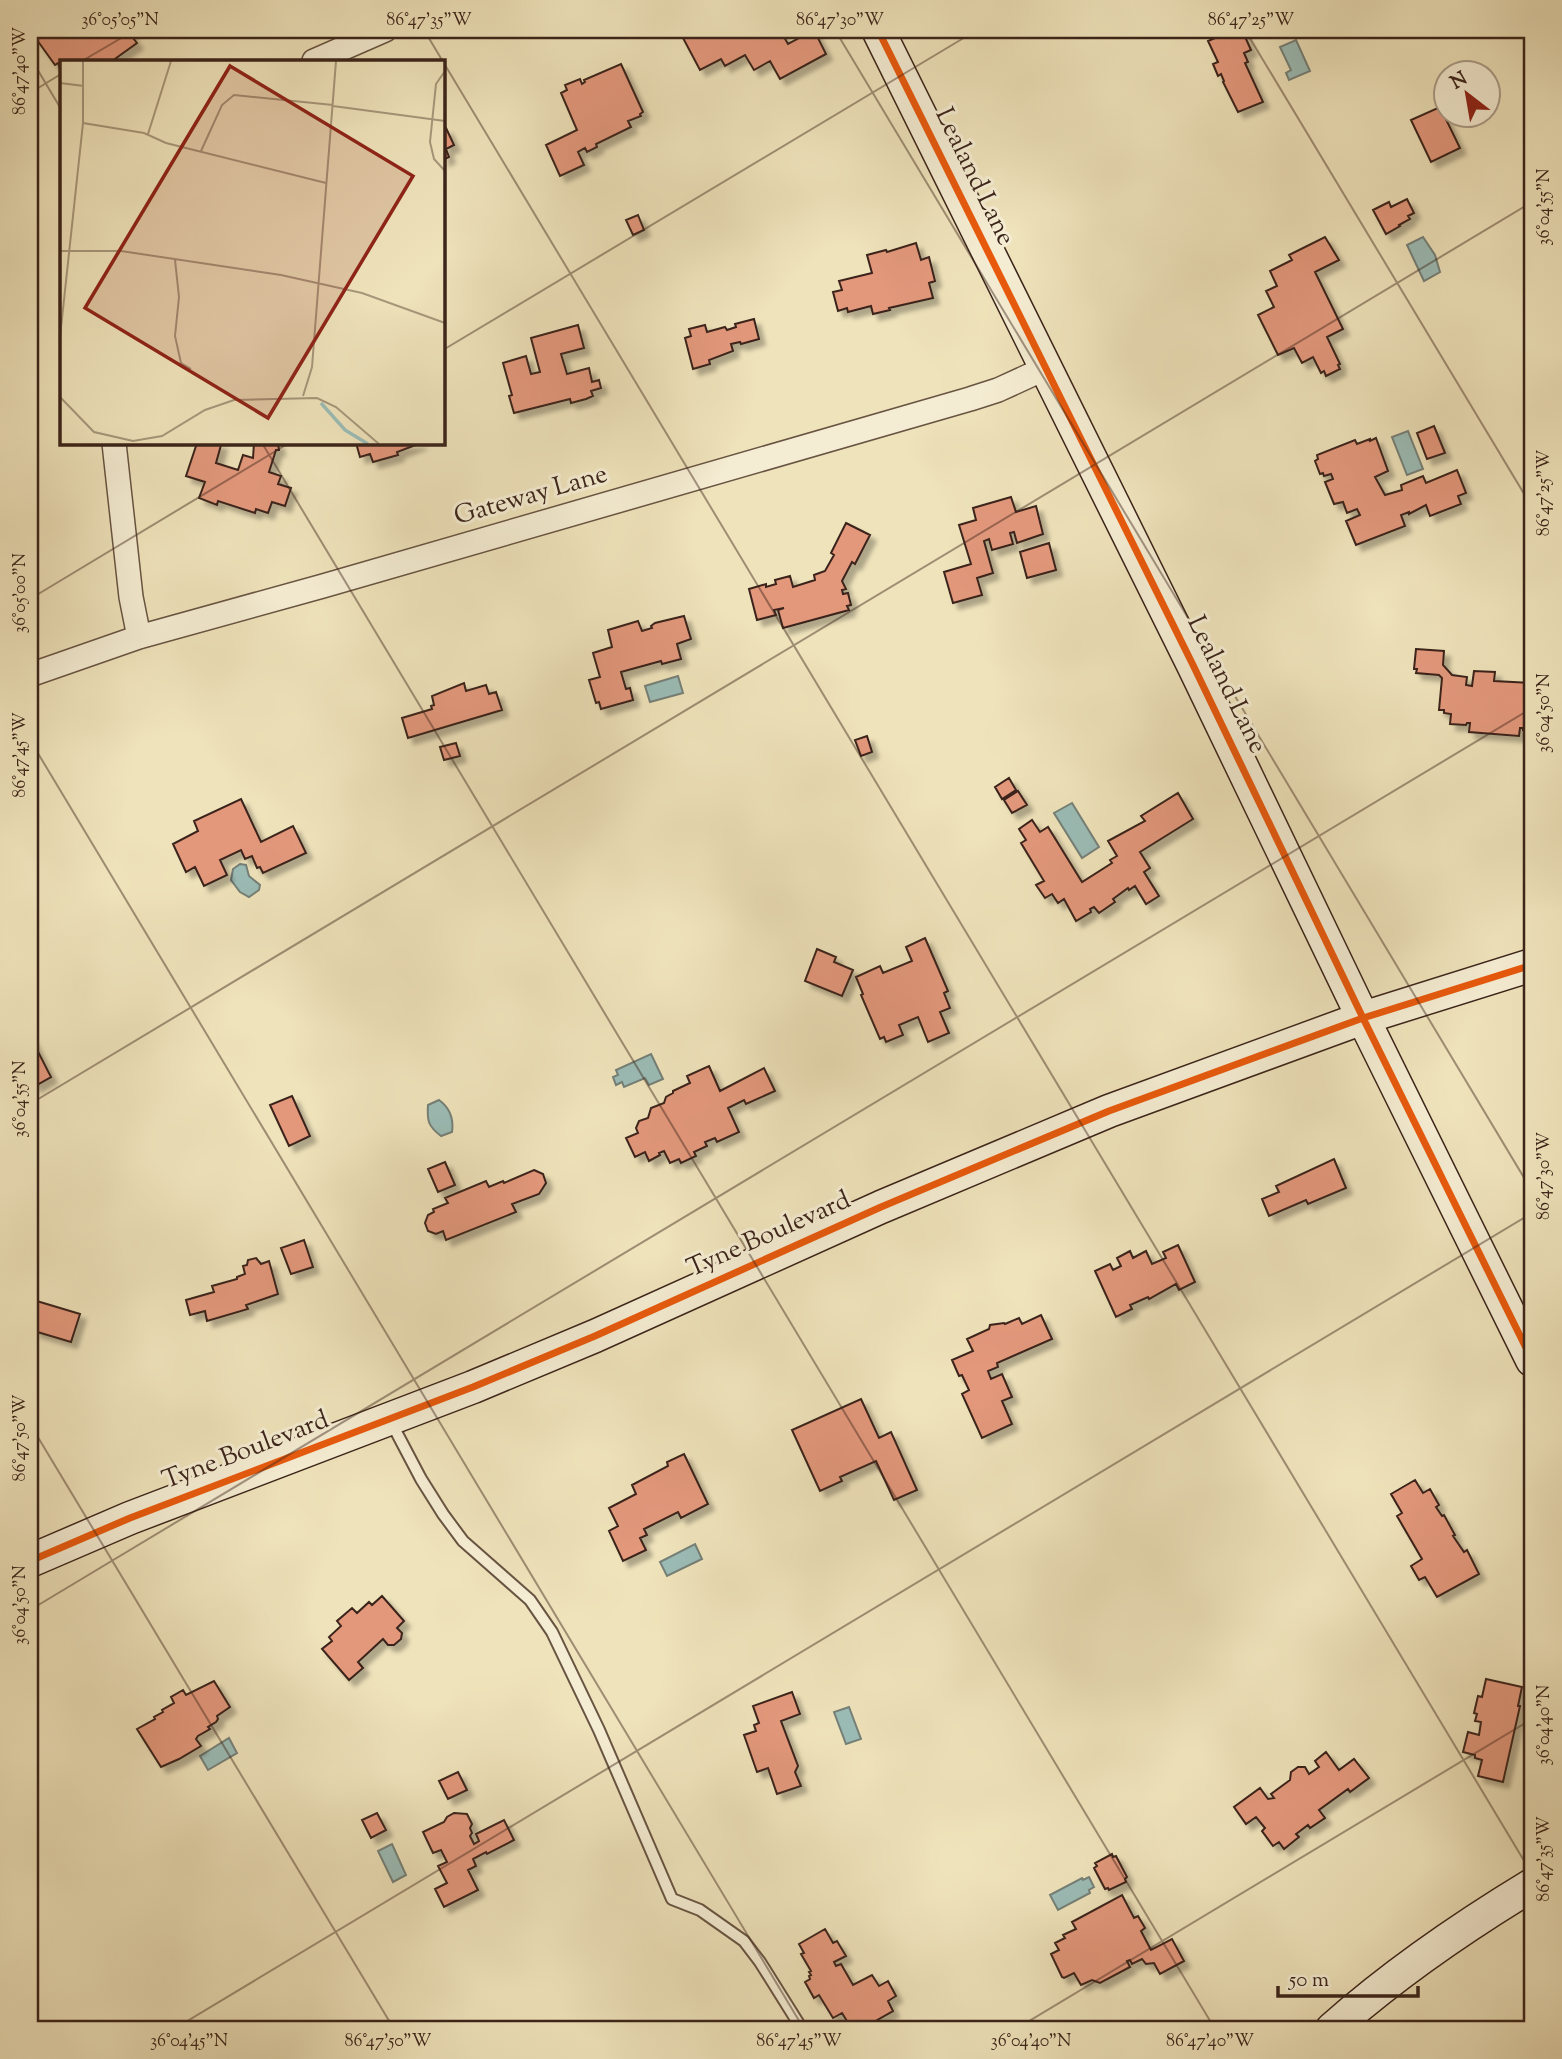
<svg xmlns="http://www.w3.org/2000/svg" width="1562" height="2059" font-family="'Sorts Mill Goudy',serif">
<style>
.water{fill:#9bbdb7;stroke:#758078;stroke-width:2}
.building{fill:#e3987b;stroke:#3b241a;stroke-width:2;filter:url(#shadow)}
.lines{fill:none;stroke-linecap:round;stroke-linejoin:round}
.lane-casing{stroke:#685442;stroke-width:14}
.street-casing{stroke:#685442;stroke-width:26}
.secondary-casing{stroke:#3b241a;stroke-width:35}
.lane{stroke:#f5edd3;stroke-width:10}
.street{stroke:#f5edd3;stroke-width:23}
.secondary{stroke:#f5edd3;stroke-width:32}
.cycleway-casing{stroke:#f5edd3;stroke-width:11}
.cycleway{stroke:#e8590c;stroke-width:7}
.ticks{fill:none;stroke:#3b241a;stroke-width:2;stroke-opacity:0.45}
.labels{text-anchor:middle;dominant-baseline:central;stroke-width:6;stroke-linejoin:round;paint-order:stroke}
.street-label{font-size:26px;fill:#3b241a;stroke:#f5edd3}
.inset-river{fill:none;stroke:#9bbdb7;stroke-width:3.5}
.inset-road{fill:none;stroke:#a7977b;stroke-width:2}
.view{fill:#8f2418;fill-opacity:0.15;stroke:#8f2418;stroke-width:3.5}
.inset-edge{fill:none;stroke:#3b241a;stroke-width:3.5}
.neatline{fill:none;stroke:#3b241a;stroke-width:2.5}
.ticks-label{font-size:18px;text-anchor:middle;fill:#3b241a}
</style>
<defs>
<filter id="shadow"><feDropShadow dx="6" dy="6" stdDeviation="2" flood-color="#0004"/></filter>
</defs>
<rect width="100%" height="100%" fill="#efe3bb"/>
<filter id="stains"><feTurbulence type="fractalNoise" baseFrequency=".00286" numOctaves="4"/><feColorMatrix values="0 0 0 0 .2 0 0 0 0 .09 0 0 0 0 .02 0 0 0 .5 -.17"/></filter>
<radialGradient id="worn" r=".72"><stop offset=".6" stop-color="#630" stop-opacity="0"/><stop offset="1" stop-color="#630" stop-opacity=".3"/></radialGradient>
<path class="water" d="M1296,40L1310,71L1289,80L1286,73L1291,70L1280,47Z
M1423,237L1435,255L1440,272L1424,281L1407,245Z
M1408,431L1423,469L1407,475L1392,437Z
M678,676L683,693L650,702L645,686Z
M1072,803L1099,847L1082,858L1054,813Z
M240,864L246,865L249,876L260,885L259,890L249,897L240,892L231,880L233,869Z
M651,1054L663,1079L649,1085L645,1078L624,1087L622,1082L616,1085L613,1077L618,1075L616,1070Z
M439,1100C450,1108 454,1118 452,1132L441,1136C428,1126 427,1121 428,1105Z
M695,1544L702,1559L667,1576L660,1562Z
M849,1707L861,1739L846,1744L834,1712Z
M229,1738L237,1753L208,1770L200,1756Z
M392,1844L406,1875L393,1882L378,1851Z
M1089,1877L1094,1887L1089,1890L1090,1893L1058,1910L1050,1895L1082,1878L1083,1880Z"/>
<path class="building" d="M36,30H134L129,33L137,43L112,61H61V72L58,63L55,65L32,33Z
M698,30H701L702,33L708,30H780L788,44L814,30L826,54L780,79L770,61L754,70L745,55L725,66L721,59L700,70L683,38Z
M1234,30H1242L1251,50L1244,53L1248,62L1245,63L1263,102L1238,112L1223,82L1224,81L1221,74L1218,76L1213,64L1218,62L1208,41Z
M621,64L643,112L640,114L641,116L628,121L631,127L596,144L597,147L587,152L585,148L578,152L584,165L560,176L546,145L577,130L561,93L567,90L565,85L580,79L582,84L585,82L584,80Z
M1440,107L1460,148L1431,162L1411,120Z
M446,128L454,145L446,149L449,157L443,160V130Z
M1407,199L1414,213L1408,216L1410,219L1399,225L1400,226L1386,234L1373,210L1389,202L1391,207Z
M638,215L644,230L633,235L626,220Z
M1325,237L1339,260L1315,272L1343,329L1327,337L1340,364L1338,365L1340,369L1326,376L1324,371L1321,373L1313,357L1302,363L1294,348L1278,355L1258,315L1274,307L1266,291L1277,286L1270,271L1292,260L1289,255Z
M916,243L921,260L929,257L935,281L929,283L933,298L889,308L890,310L873,314L871,306L848,312L847,308L838,311L833,292L842,290L839,281L872,273L867,255L886,250L887,252Z
M754,319L759,339L741,344L740,342L731,344L733,351L709,360L710,364L693,369L685,338L691,336L689,329L705,325L707,332L725,327L727,330L736,327L735,324Z
M578,325L584,348L561,354L567,374L589,368L592,382L599,380L601,388L591,391L593,396L586,399L571,403L570,399L514,413L509,396L512,395L503,363L526,356L531,374L540,372L531,338Z
M1434,426L1445,453L1427,459L1417,433Z
M1376,438L1388,471L1375,477L1385,495L1402,490L1401,485L1423,476L1426,483L1457,470L1466,493L1458,496L1461,504L1430,516L1426,505L1409,514V512L1401,515L1405,526L1356,545L1346,521L1360,515L1357,509L1347,513L1343,502L1334,504L1325,482L1333,479L1331,474L1324,476L1323,473L1320,474L1315,461L1318,459L1317,455L1355,440L1357,444L1370,439V441Z
M197,443H220L221,445L216,463L238,470L243,455L253,458L254,443H278L279,450H276L269,472L281,476L278,484L291,488L285,506L272,502L268,513L256,509L255,513L218,501L217,505L199,498L205,482L186,476Z
M356,443H421L397,452L398,455L373,462L370,454L360,457Z
M1011,497L1016,512L1036,506L1043,534L1017,543L1014,532L1010,533L1013,544L992,550L989,539L984,541L993,573L977,578L982,595L953,603L944,572L971,564L959,525L976,520L973,508Z
M846,523L870,535L855,564L852,562L842,581L846,589L842,590L843,594L848,593L851,605L847,606L849,610L783,628L778,610L784,608L774,610L776,615L757,620L749,589L766,584V587L776,584L775,580L790,576L793,587L815,580L814,575L825,571L834,555L831,553Z
M1049,543L1056,570L1027,578L1020,552Z
M684,616L691,639L677,644L681,659L662,664L661,661L621,672L626,689L630,688L633,700L601,709L599,702L596,703L589,680L600,677L593,653L612,647L608,630L638,621L642,631L652,628L651,626L655,623Z
M1416,649L1444,651L1443,665L1452,675L1467,677L1466,685L1472,686L1474,671L1495,672L1494,681L1532,683V731L1523,730V728H1520L1519,736L1469,732L1470,723H1467L1466,725L1450,724L1451,714L1444,713V710H1439L1442,678L1439,675L1416,673L1417,669H1414Z
M464,683L466,691L486,685L489,694L496,692L502,710L408,738L402,718L432,709L431,706L434,705L432,696Z
M867,736L872,752L861,756L855,740Z
M456,743L460,756L444,760L440,747Z
M1009,778L1016,790L1002,799L995,787Z
M1018,791L1027,805L1012,813L1004,800Z
M1178,793L1193,819L1140,852L1150,868L1144,872L1159,896L1146,904L1135,886L1129,890L1128,888L1113,899L1115,902L1099,913L1094,907L1090,909L1091,912L1076,921L1064,899L1058,903L1052,894L1045,898L1036,885L1044,881L1021,843L1026,840L1019,829L1032,820L1040,832L1048,827L1082,882L1112,863L1110,860L1117,856L1108,841L1145,821L1141,816Z
M241,799L261,842L293,826L306,853L263,873L260,867L257,868L252,856L245,859L241,850L220,860L227,875L204,886L195,867L186,872L173,844L198,831L194,821Z
M925,938L948,991L944,993L950,1008L940,1012L949,1033L928,1042L918,1017L899,1025L903,1035L886,1042L884,1037L880,1039L861,995L863,994L856,977L880,966L883,973L912,961L906,947Z
M817,949L836,957L834,962L853,970L842,996L805,981Z
M30,1036L51,1077L35,1086L30,1076Z
M709,1066L720,1091L764,1068L775,1091L746,1104L744,1100L728,1108L739,1132L717,1142L715,1138L705,1142L707,1146L694,1152L696,1156L681,1163L679,1159L670,1163L664,1151L659,1153L660,1155L649,1161L645,1152L635,1157L626,1138L638,1133L636,1128L639,1121L648,1118L651,1108L664,1103L666,1097L673,1093V1091L690,1083L687,1076Z
M292,1096L310,1136L289,1146L270,1105Z
M1334,1159L1346,1188L1308,1204L1306,1200L1269,1216L1262,1199L1279,1192L1276,1186Z
M445,1162L455,1185L438,1192L428,1169Z
M534,1170L543,1174L546,1183L539,1194L512,1204L516,1212L446,1240L443,1231L436,1234L428,1231L425,1223L428,1215L434,1212L433,1209L448,1203L445,1198L486,1181L489,1187L503,1181L504,1183Z
M304,1240L313,1267L291,1274L281,1248Z
M1178,1245L1195,1282L1179,1290L1176,1284L1149,1299L1148,1297L1130,1305L1132,1309L1116,1317L1095,1271L1110,1264L1113,1270L1121,1266L1117,1258L1130,1251L1133,1258L1146,1251L1152,1264L1166,1258L1163,1252Z
M256,1258L261,1264L269,1261L278,1294L246,1305L248,1309L207,1321L205,1311L190,1315L186,1300L214,1292L212,1286L237,1279V1277L245,1274L243,1266L247,1265L248,1260Z
M30,1299L80,1314L71,1342L34,1331L35,1327L30,1326Z
M1041,1315L1052,1339L997,1363L998,1367L988,1371L991,1379L1002,1374L1012,1397L1002,1401L1012,1424L982,1438L962,1394L969,1390L962,1375L959,1376L952,1360L973,1351L967,1339L989,1329L990,1325L1004,1323L1005,1324L1019,1318L1022,1324Z
M861,1399L879,1438L891,1432L917,1490L894,1500L876,1461L840,1477L842,1481L820,1491L792,1430Z
M684,1454L708,1504L681,1518L678,1512L644,1529L647,1535L640,1538L646,1550L623,1561L609,1531L618,1526L609,1508L636,1494L632,1485L668,1466L667,1462Z
M1415,1480L1423,1493L1430,1489L1439,1505L1436,1507L1442,1516L1444,1515L1455,1535L1453,1536L1464,1552L1467,1550L1479,1574L1437,1597L1425,1577L1419,1580L1411,1566L1422,1559L1397,1516L1402,1513L1391,1494Z
M382,1596L404,1621L397,1628L402,1633L401,1639L394,1645H388L383,1639L358,1662L363,1668L349,1680L322,1649L332,1641L329,1637L341,1626L337,1621L352,1608L357,1613L369,1602L372,1605Z
M1486,1679L1522,1687L1518,1706H1520L1503,1782L1478,1776L1482,1760L1475,1758V1755L1463,1752L1468,1732L1479,1735L1481,1722L1475,1721L1477,1714L1474,1713L1478,1696L1482,1697Z
M214,1681L230,1707L217,1716L218,1719L216,1722L208,1727L210,1729L198,1736L196,1739L201,1746L179,1759L161,1767L137,1729L155,1719L154,1717L163,1712L162,1710L174,1703L171,1697L183,1690L186,1695Z
M792,1692L800,1714L781,1721L798,1766L795,1772L801,1786L777,1794L768,1768L757,1772L744,1735L756,1731L754,1725L759,1723L753,1706Z
M1326,1752L1339,1770L1354,1759L1369,1778L1350,1792L1348,1789L1319,1810L1325,1818L1310,1828L1308,1825L1296,1834L1299,1837L1284,1849L1279,1842L1273,1846L1262,1831L1265,1828L1256,1817L1246,1824L1234,1807L1260,1788L1268,1799L1274,1798L1271,1794L1290,1780L1291,1772L1298,1767H1305L1309,1774L1319,1767L1315,1761Z
M458,1772L467,1790L448,1799L439,1781Z
M377,1813L386,1830L371,1838L362,1820Z
M454,1813L467,1814L472,1824L470,1828L472,1833L470,1836L474,1844L479,1841L476,1834L504,1820L514,1840L487,1854L486,1852L473,1859L476,1866L468,1870L478,1890L444,1907L435,1889L447,1883L438,1866L447,1862L441,1850L433,1853L423,1832L444,1822L447,1817Z
M1112,1854L1113,1857L1116,1856L1127,1877L1125,1879L1126,1882L1109,1890L1108,1888L1105,1889L1094,1868L1097,1866L1095,1863Z
M1122,1895L1134,1918L1138,1916L1145,1928L1141,1931L1151,1950L1172,1939L1184,1961L1160,1974L1154,1963L1146,1964L1142,1959L1132,1964L1130,1960L1127,1961L1130,1967L1100,1983L1092,1980L1081,1985L1074,1973L1064,1978L1062,1977L1051,1954L1059,1950L1055,1943L1065,1938L1063,1935L1076,1929L1072,1922Z
M825,1929L833,1943L837,1941L846,1956L834,1962L836,1966L841,1964L853,1985L872,1975L879,1986L888,1981L896,1996L888,2001L893,2011L863,2028L861,2025L852,2029L842,2013L833,2018L819,1995L814,1998L805,1982L810,1979L809,1976L811,1975L809,1972L811,1971L801,1954L804,1953L799,1944Z"/>
<g class="lines">
<defs>
<path id="lane" d="M391,1422L421,1479L443,1514L463,1541L530,1600L552,1632L599,1730L672,1899L700,1910L744,1941L760,1962L802,2029"/>
<path id="street" d="M314,61L385,30
M114,443L131,597L139,637
M30,675L139,637L323,586L970,399L998,390L1046,368"/>
<path id="secondary" d="M878,30L1193,665L1363,1018L1532,1360
M30,1561L130,1518L473,1387L595,1336L881,1207L1109,1111L1363,1018L1532,965
M1332,2029C1394,1974 1461,1928 1532,1885"/>
</defs>
<use href="#lane" class="lane-casing"/>
<use href="#street" class="street-casing"/>
<use href="#secondary" class="secondary-casing"/>
<use href="#lane" class="lane"/>
<use href="#street" class="street"/>
<use href="#secondary" class="secondary"/>
<defs>
<path id="cycleway" d="M878,30L1193,665L1363,1018L1532,1360
M30,1561L130,1518L473,1387L595,1336L881,1207L1109,1111L1363,1018L1532,965"/>
</defs>
<use href="#cycleway" class="cycleway-casing"/>
<use href="#cycleway" class="cycleway"/>
</g>
<path class="ticks" d="M424,30L1532,1874M835,30L1532,1191M1245,30L1532,507M30,57L61,109M82,61L135,30M30,93L61,74M443,350L977,30M262,443L1215,2029M30,599L289,443M30,740L804,2029M30,1104L1532,202M30,1424L394,2029M30,1610L1532,708M174,2029L1532,1213M1016,2029L1532,1719"/>
<g class="labels">
<g class="street-label">
<text transform="translate(974 177) rotate(64)">Lealand Lane</text>
<text transform="translate(531 496) rotate(-16)">Gateway Lane</text>
<text transform="translate(1226 685) rotate(64)">Lealand Lane</text>
<text transform="translate(769 1235) rotate(-24)">Tyne Boulevard</text>
<text transform="translate(246 1451) rotate(-21)">Tyne Boulevard</text>
</g>
</g>
<g transform="translate(60 60)">
<rect width="385" height="385" fill="#efe3bb"/>
<path class="inset-river" d="M261,343L285,370L308,384"/>
<path class="inset-road" d="M385,11L376,24L370,82L374,99L385,111M0,23L24,26M273,46L385,61M23,63L84,73L106,83L266,123M88,74L111,1M141,91L162,45L174,35L273,45M0,191H61L221,215L302,233L385,263M115,200L119,237L115,276L121,303L131,309M0,277L23,63V1M243,336L252,307L276,1M0,337L34,372L73,381L102,376L145,350L174,340L257,338L276,347L319,384"/>
<path class="view" d="M170,6L353,116L208,358L25,248Z"/>
<rect width="385" height="385" class="inset-edge"/>
</g>
<rect width="1562" height="2059" fill="none" stroke="#efe3bb" stroke-width="77"/>
<g transform="translate(1467 94) rotate(329)"><circle r="33" fill="#f5edd3" stroke="#ab9d89" stroke-width="2"/>
<path d="M0-5L12 26L0 18L-12 26Z" fill="#8f2418"/>
<text y="-10" font-size="19" font-weight="bold" text-anchor="middle" fill="#3b241a">N</text>
</g>
<path d="M1278 1986v10h140v-10" fill="none" stroke="#3b241a" stroke-width="3.5"/>
<text x="1289" y="1986" font-size="21" fill="#3b241a" stroke="#f5edd3" stroke-width="5" paint-order="stroke">50 m</text>
<rect x="38" y="38" width="1486" height="1983" class="neatline"/>
<g class="ticks-label">
<text x="120" y="25">36°05'05"N</text>
<text x="429" y="25">86°47'35"W</text>
<text x="840" y="25">86°47'30"W</text>
<text x="1251" y="25">86°47'25"W</text>
<text transform="translate(19 71) rotate(-90)" y="6">86°47'40"W</text>
<text transform="translate(1543 207) rotate(-90)" y="6">36°04'55"N</text>
<text transform="translate(1543 493) rotate(-90)" y="6">86°47'25"W</text>
<text transform="translate(19 593) rotate(-90)" y="6">36°05'00"N</text>
<text transform="translate(1543 713) rotate(-90)" y="6">36°04'50"N</text>
<text transform="translate(19 755) rotate(-90)" y="6">86°47'45"W</text>
<text transform="translate(19 1099) rotate(-90)" y="6">36°04'55"N</text>
<text transform="translate(1543 1176) rotate(-90)" y="6">86°47'30"W</text>
<text transform="translate(19 1438) rotate(-90)" y="6">86°47'50"W</text>
<text transform="translate(19 1605) rotate(-90)" y="6">36°04'50"N</text>
<text transform="translate(1543 1725) rotate(-90)" y="6">36°04'40"N</text>
<text transform="translate(1543 1859) rotate(-90)" y="6">86°47'35"W</text>
<text x="189" y="2046">36°04'45"N</text>
<text x="388" y="2046">86°47'50"W</text>
<text x="799" y="2046">86°47'45"W</text>
<text x="1031" y="2046">36°04'40"N</text>
<text x="1210" y="2046">86°47'40"W</text>
</g>
<rect width="100%" height="100%" filter="url(#stains)"/>
<rect width="100%" height="100%" fill="url(#worn)"/>
</svg>
